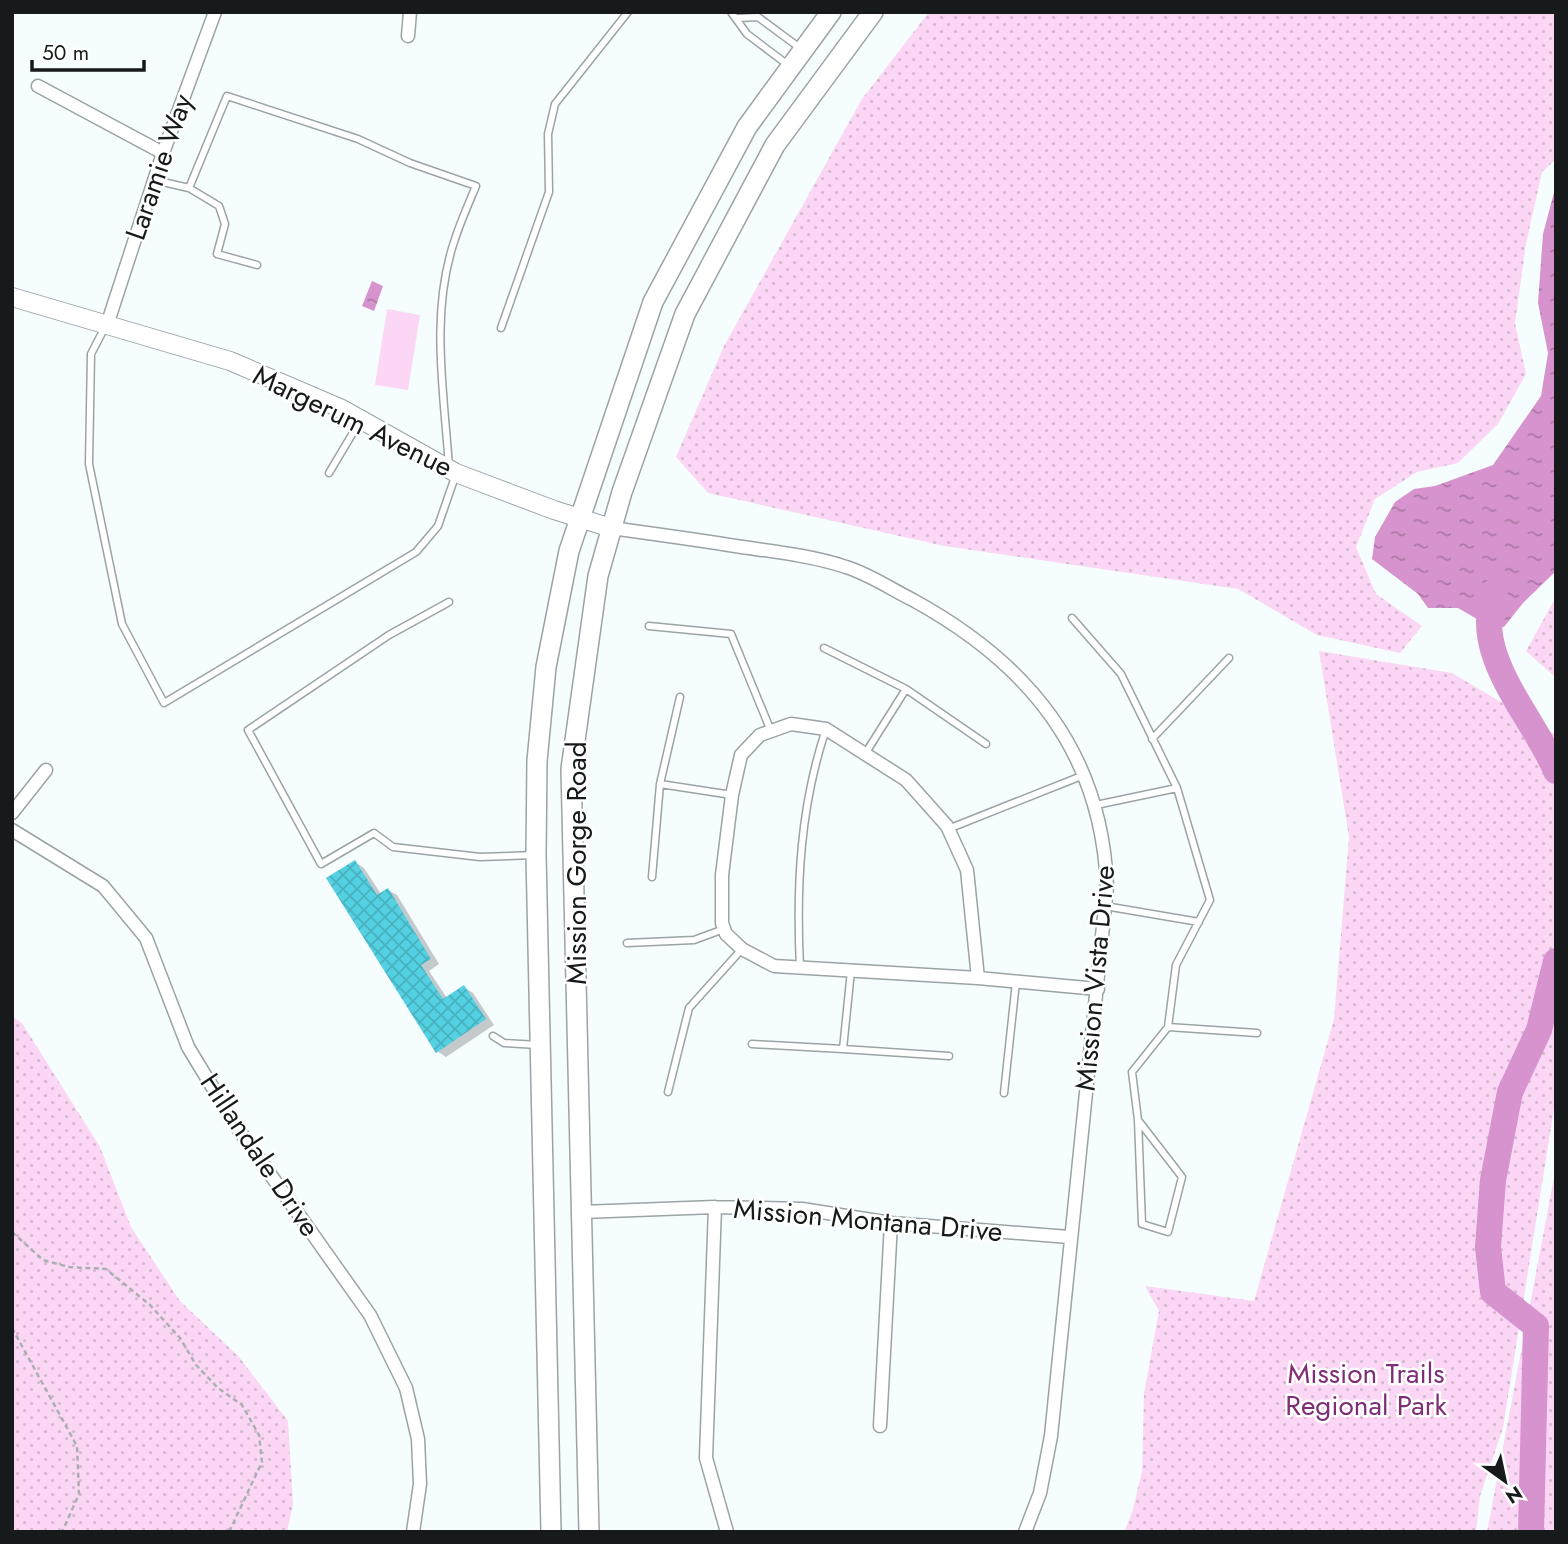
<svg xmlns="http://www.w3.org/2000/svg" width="1568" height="1544" font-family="Jost,sans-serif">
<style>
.grass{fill:url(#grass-dots)}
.garden{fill:#fbd7f5}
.water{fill:url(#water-ripples)}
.shadow{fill:#0003}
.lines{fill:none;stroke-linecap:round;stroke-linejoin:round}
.river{stroke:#d793ce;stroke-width:26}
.building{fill:url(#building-cross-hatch)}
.lane-casing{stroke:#9ba3a4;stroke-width:9}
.street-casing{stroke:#9ba3a4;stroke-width:15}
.secondary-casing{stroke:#9ba3a4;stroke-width:20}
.primary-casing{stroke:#9ba3a4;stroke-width:22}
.path{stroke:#aab0b1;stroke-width:2.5;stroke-dasharray:5 3.5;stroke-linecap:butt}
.lane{stroke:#fff;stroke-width:6}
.street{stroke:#fff;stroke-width:12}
.secondary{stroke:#fff;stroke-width:18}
.primary{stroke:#fff;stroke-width:19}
.labels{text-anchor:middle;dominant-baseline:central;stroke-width:5;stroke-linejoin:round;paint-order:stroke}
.street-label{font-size:28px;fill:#171a1a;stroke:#fff}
.park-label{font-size:28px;fill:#7d2e76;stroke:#fff}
</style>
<defs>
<pattern id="grass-dots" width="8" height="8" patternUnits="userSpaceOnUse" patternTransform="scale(1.75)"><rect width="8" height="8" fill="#fbd7f5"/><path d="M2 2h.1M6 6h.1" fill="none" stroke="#d6b8d1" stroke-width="1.8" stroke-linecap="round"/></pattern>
<pattern id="water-ripples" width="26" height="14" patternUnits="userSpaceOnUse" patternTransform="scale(1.75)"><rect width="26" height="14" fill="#d793ce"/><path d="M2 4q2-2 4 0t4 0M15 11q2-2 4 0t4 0" fill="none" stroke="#ad77a6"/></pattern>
<pattern id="building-cross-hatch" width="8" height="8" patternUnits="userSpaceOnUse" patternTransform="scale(1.75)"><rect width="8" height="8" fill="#53d0e1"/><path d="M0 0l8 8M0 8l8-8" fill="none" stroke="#48b2c0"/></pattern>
</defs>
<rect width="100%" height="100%" fill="#f5fdfe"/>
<path class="grass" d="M929,12H1556V159L1542,172L1526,244L1515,323L1526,374L1498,424L1458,463L1417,472L1375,499L1356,547L1376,594L1422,626L1400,653L1317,635L1238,589L944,546L708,493L676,457L724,346L862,99Z
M1556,597V678L1526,651Z
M1319,651L1452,673L1556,735V1096L1503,1428L1480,1496L1476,1532H1124L1132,1513L1142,1471L1144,1393L1159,1311L1145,1286L1254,1301L1334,1019L1349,837Z
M12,1016L22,1023L100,1147L131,1227L180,1301L239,1357L288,1421L293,1504L287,1532H12Z
M1556,1167V1532H1487Z"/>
<path class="garden" d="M387,309L420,315L408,390L375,385Z"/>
<path class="water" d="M1556,185V571L1523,603L1504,627L1489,626L1458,608H1428L1418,594L1372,559L1375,537L1395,502L1414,489L1435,486L1493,465L1541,396L1548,353L1538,303L1543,234Z
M372,281L383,286L374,311L362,306Z"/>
<path class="shadow" d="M355,862L364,868L381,894L388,890L397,895L439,964L429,971L447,998L464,987L473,993L494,1025L446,1057L437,1051Z"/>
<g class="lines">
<path class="river" d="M1495,591C1469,654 1533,715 1556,771
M1531,1532L1536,1326L1493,1292L1488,1247L1493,1180L1510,1092L1539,1030L1556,961"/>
</g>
<path class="building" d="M355,860L377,895L388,888L431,959L421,965L443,999L464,985L486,1019L436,1053L326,878Z"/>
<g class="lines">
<defs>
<path id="lane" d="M731,12L747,34L788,65
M738,18L758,17L800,48
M154,180L189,188
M257,265L217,254L225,224L219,206L189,188L227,96L358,139L410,163L476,186C468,205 460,223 454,242C430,314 444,393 449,467
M105,327L91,354L89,464L122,624L164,703L416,552L438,526L456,474
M501,328L549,192L548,134L555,104L628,12
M329,473L360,421
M449,602L389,635L248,730L321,864L374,833L393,847L480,857L534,855
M1072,618L1121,674L1177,788L1096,805
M649,626L731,634L771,731
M824,648L906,689
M1152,739L1229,658
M865,754L906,689L986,744
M660,784L732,795
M948,829L1084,775
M652,877L660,784L680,697
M1105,906L1199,922
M627,943L694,940L724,929
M800,968C796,886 800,807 826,729
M1168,1027L1257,1033
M493,1036L504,1043L538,1045
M752,1044L843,1049L851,971
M843,1049L949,1056
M668,1092L689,1008L742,949
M1004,1093L1016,982
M1138,1120L1182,1177L1168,1232L1142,1224L1138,1120L1132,1072L1168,1027L1176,965L1210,900L1177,788"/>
<path id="street" d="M408,36L410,12
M38,86L163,153
M108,322L163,153L215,12
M611,528C655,534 699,540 742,547C777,552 813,556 846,567C869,574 891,589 913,600C1028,663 1102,752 1107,887L1051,1436L1040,1493L1025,1532
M791,724L826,729L906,780L947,826L967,870L978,978L774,966L742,949L726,934L722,923V875L732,795L741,755L760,735Z
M12,813L46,770
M12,830L103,886L146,938L188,1047L236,1126L370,1315L406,1388L418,1439L420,1484L413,1532
M978,978L1098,989
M715,1207L706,1458L727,1532
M582,1212L715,1207L802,1209L891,1223L1069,1237
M880,1426L891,1223"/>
<path id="secondary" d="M12,297L230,361L342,409L456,473L554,510L611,528"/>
<path id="primary" d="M551,1532L536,855L537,761L546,667L569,551L653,302L747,127L831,12
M589,1532L571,769L598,576L622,492L685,314L775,145L873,12"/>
</defs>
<use href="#lane" class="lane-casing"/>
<use href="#street" class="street-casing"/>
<use href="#secondary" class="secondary-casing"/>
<use href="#primary" class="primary-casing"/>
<path class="path" d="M12,1232L43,1260L69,1267L106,1269L150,1305L180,1338L196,1365L218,1388L242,1405L259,1435L262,1462L229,1532
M12,1328L77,1446L79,1494L62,1532"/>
<use href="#lane" class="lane"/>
<use href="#street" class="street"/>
<use href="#secondary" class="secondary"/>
<use href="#primary" class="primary"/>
</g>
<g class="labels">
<g class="street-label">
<text transform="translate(159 167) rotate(-71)">Laramie Way</text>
<text transform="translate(353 421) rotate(26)">Margerum Avenue</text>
<text transform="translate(576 863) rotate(-90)">Mission Gorge Road</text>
<text transform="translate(1095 978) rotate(-85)">Mission Vista Drive</text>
<text transform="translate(260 1155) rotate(56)">Hillandale Drive</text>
<text transform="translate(868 1220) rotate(5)">Mission Montana Drive</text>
</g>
<g class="park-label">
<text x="1366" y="1373">Mission Trails<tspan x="1366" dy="32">Regional Park</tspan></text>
</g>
</g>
<rect width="1568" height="1544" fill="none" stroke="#171a1a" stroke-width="28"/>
<g transform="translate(1505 1481) rotate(147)" stroke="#ffffff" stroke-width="5" paint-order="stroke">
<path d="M0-5L12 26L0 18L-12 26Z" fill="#171a1a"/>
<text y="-10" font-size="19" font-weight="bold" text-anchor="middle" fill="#171a1a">N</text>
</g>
<path d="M32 60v10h112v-10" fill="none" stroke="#171a1a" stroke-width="3.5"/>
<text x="42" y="60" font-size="21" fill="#171a1a" stroke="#ffffff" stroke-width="5" paint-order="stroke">50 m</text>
</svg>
